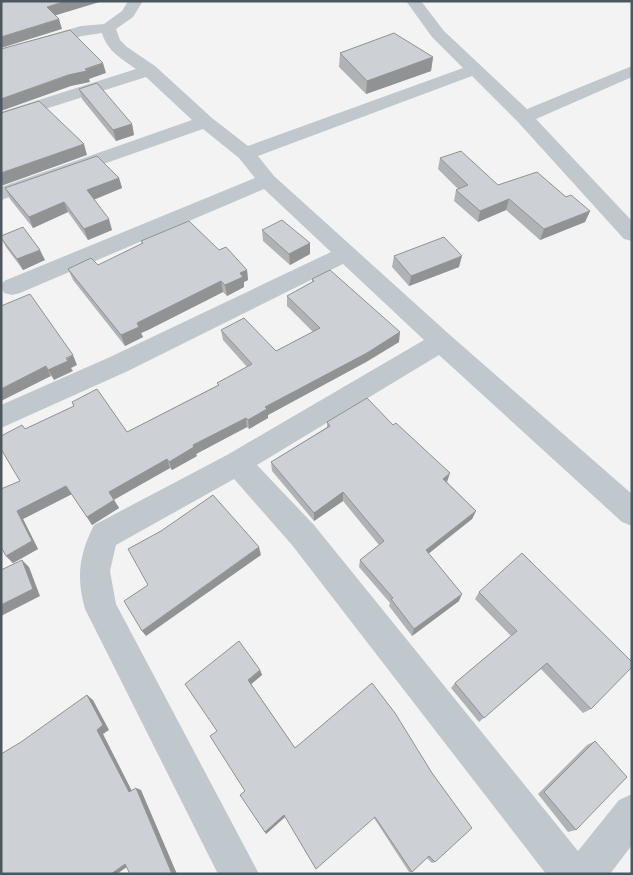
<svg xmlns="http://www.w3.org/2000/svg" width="633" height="875" font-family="'Titillium Web',sans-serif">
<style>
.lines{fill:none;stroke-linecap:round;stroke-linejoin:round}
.minor{fill:#c0c8cd;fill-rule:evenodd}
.wall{fill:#b0b3b6}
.shaded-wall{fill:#909294}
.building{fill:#cdd0d4;stroke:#909294}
</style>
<rect width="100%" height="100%" fill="#f4f3f3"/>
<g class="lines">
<path class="minor" d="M128,1H143L133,17L116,29L120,40L127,47L155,66L212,118L248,146L463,68L432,37L406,1H421L444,31L527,109L632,66V77L536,119L632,221V241L624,239L517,121L472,76L258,156L274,176L450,335L632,494V526L622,522L439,355L257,465L314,525L578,851L619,800L632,794V845L610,874H546L292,545L234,479L116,545L110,571L116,604L259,874H218L85,609C76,577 79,555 94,525L227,455L424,340L343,264L128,371L1,428V405L110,357L331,252L264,189L20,293L12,295L4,293L1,286L4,281L255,178L239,158L203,129L1,200V187L192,120L146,77L1,123V112L136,69C122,59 107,51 102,33L82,36L1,59V49L81,26L104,24L122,11Z"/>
</g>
<path class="wall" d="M340,53L433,57L431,71L366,94L339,67Z
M79,89L132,124L134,135L116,141L82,99Z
M440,158L498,185L566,197L590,211L585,222L540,240L506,210L478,222L454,201L456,190L458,189L438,169Z
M119,178L122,188L94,199L112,230L88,240L68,212L33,228L10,199L5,188Z
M262,230L310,254L290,265L263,241Z
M1,238L45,260L23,270L6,247Z
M141,241L219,250L247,270L248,280L244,282V287L227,296L223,292L148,330L141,333L143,337L125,346L73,280L68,269L98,265L142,244Z
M394,256L459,267L409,286L392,267Z
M312,279L399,342L366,362L268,415V418L249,429L247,427L196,454L197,456L172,470L170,468L114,500L119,508L92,525L72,494L23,519L38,549L13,563L6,556L20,481L25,429L74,407L72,402L127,432L218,385L217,383L247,367L223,340L221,330L276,351L313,332L287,306V296L312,282Z
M327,422L447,482L476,511L472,519L428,554L459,601L412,636L389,606L390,603L359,567L360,560L379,545L343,501L314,521L272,471L271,462L327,427Z
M479,592L591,709L583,713L541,669L479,722L451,688L455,683L511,636L475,599Z
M260,670L262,675L251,684L295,748L372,683L435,862L432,863L427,858L412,872H409L374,818L285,817L266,834L265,832L217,731Z
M595,741L576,830L568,832L538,794L587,745Z"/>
<path class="shaded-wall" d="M66,1H103L50,17L47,7Z
M59,19L62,29L1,48V37Z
M433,57L431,71L366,94L367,81Z
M103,63L106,73L89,79L90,82L71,86L1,111V99Z
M132,124L134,135L116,141L113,130Z
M84,144L87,155L1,186V173Z
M119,178L122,188L91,201L87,190Z
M509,199L506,210L478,222L480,211Z
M64,202L68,212L33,228L29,217Z
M590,211L585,222L540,240L544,229Z
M109,219L112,230L88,240L84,229Z
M310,243V254L290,265L289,254Z
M40,250L45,260L23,270L17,259Z
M462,256L459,267L409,286L411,276Z
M247,270L248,280L244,282V287L227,296L225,285L240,273Z
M221,281L223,292L148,330L141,333L143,337L125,346L121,335L137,323Z
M400,332L399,342L366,362L268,415V418L249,429L248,420L265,407Z
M73,355L77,365L71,368L73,371L54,380L48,370Z
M46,366L51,376L1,401V389Z
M246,418L247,427L196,454L197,456L172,470L169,462L193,445Z
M167,459L170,468L113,500L109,492Z
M450,473L447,482L443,479Z
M66,486L72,494L23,519L38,549L13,563L6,556L17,511Z
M343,492V501L314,521V513Z
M114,500L119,508L92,525L87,517Z
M476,511L472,519L423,558L426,550Z
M259,547L261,555L146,636L142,631Z
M22,560L29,567L40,596L1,616V605Z
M462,594L459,601L412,636L414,629Z
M260,670L262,675L250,685L248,680Z
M87,695L93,700L109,730L103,734L134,795L129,792L97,730Z
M136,788L141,790L177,874H172Z
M284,815L285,817L266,834L265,832Z
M125,864H131L117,874H111Z"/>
<path class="building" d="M6,1H66L47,7L59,19L1,37V3Z
M70,30L103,63L85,69L87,71L68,75L1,99V49Z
M394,33L433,57L367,81L340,53Z
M97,83L132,124L113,130L79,89Z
M39,101L84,144L1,173V113Z
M461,151L498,185L537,172L566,197L571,195L590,211L544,229L509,199L480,211L456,190L468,185L440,158Z
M97,156L119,178L87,190L109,219L84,229L64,202L29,217L5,188Z
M282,220L310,243L289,254L262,230Z
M189,221L219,250L226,247L247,270L240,273L243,277L225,285L221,281L137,323L139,327L121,335L68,269L91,258L98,265L143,243L141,241Z
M23,227L40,250L17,259L1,238V236Z
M444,237L462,256L411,276L394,256Z
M330,270L400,332L367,353L265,407L267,409L248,420L246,418L193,445L194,447L169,462L167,459L109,492L114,500L87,517L66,486L17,511L32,541L6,556L1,547V489L20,481L1,449V436L22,425L25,429L74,406L72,402L97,389L127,432L219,385L217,383L252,364L221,330L244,318L276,351L320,328L287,296L314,281L312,279Z
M30,294L73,355L66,358L68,361L48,370L46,366L1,389V306Z
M367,398L393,425L396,423L450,473L443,479L476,511L426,550L462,594L414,629L391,599L393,598L360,560L384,541L343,492L314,513L271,462L330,426L327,422Z
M213,495L259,547L142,631L124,601L148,585L128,549L161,531Z
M522,553L632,662V667L591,709L547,663L484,718L455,683L517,631L479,592Z
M22,560L33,589L1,605V570Z
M239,641L260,670L248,680L295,748L372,683L395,713L432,773L472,828L435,862L429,856L412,872L375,817L316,869L284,815L265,832L240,795L245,791L210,736L217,731L185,684Z
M87,695L103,725L97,730L129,792L136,788L172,874H130L125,864L111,874H1V754L21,742Z
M595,741L627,777L576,830L544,792Z"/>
<rect width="633" height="875" fill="none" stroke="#4c575e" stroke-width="5"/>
</svg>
